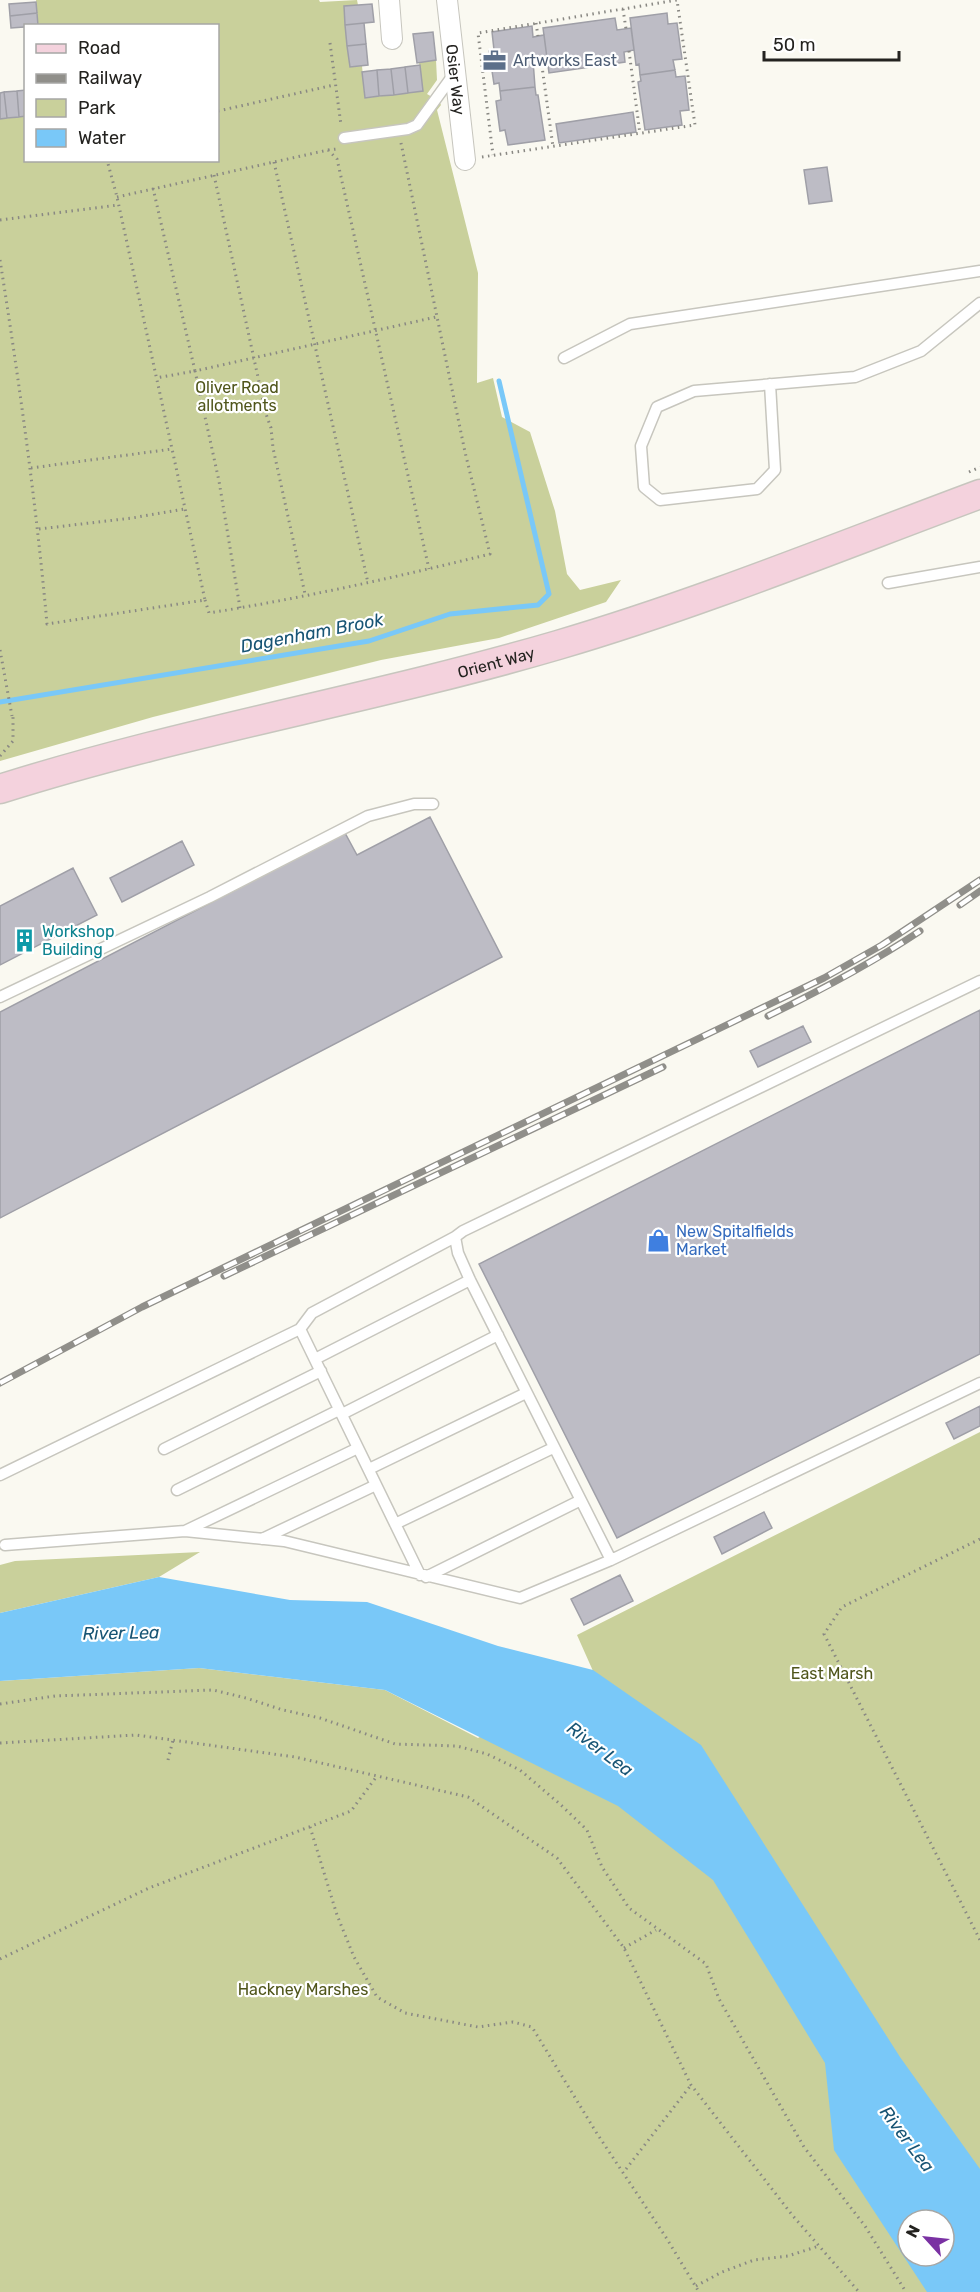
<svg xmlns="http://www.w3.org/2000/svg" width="980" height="2292" font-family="Rubik,sans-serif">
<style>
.green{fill:#c9d09b;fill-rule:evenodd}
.water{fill:#79c8f8;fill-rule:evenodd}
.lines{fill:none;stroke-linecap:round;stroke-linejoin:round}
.stream{stroke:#79c8f8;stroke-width:5}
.building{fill:#bdbcc5;stroke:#9f9fa7;stroke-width:1.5}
.lane-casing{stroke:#c7c6be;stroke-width:13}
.street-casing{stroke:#c7c6be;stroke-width:22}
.secondary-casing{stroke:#c7c6be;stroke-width:31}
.path{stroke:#898883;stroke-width:3;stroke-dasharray:1.5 4.5;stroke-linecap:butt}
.lane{stroke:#fff;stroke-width:10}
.street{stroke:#fff;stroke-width:20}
.secondary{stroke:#f4d2dd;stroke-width:28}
.rail-casing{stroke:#908f8a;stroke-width:7}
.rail{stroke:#fff;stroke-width:4.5;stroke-dasharray:14;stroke-linecap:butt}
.labels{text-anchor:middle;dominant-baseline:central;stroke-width:4.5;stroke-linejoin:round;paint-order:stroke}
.service-label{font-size:16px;fill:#4e5e75;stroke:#fff;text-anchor:start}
.street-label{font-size:16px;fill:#23221f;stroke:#fff}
.park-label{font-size:16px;fill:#4f551a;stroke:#fff}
.culture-label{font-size:16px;fill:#0d838f;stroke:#fff;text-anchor:start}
.shop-label{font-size:16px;fill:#366cbe;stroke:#fff;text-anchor:start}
.water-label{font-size:18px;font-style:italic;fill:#175474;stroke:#fff}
</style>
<rect width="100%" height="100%" fill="#faf9f1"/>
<path class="green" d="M36,0H319L320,2L357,0L358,5L344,6L350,67L362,66L365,98L422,91L419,62L436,60L437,80L427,94L439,101L441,105L437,110L478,273L477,383L493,378L502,417L530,432L555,511L567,574L580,590L621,580L606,602L499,638L381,660L153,717L0,761V119L25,116L26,160H218V26L38,25Z
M980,1432V2292H0V1681L199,1668L385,1690L478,1738L593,1671L577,1635ZM908,2220H944V2256H908Z
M200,1552L159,1577L0,1613V1565L15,1561Z"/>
<path class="water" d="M159,1577L290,1600L367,1602L498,1646L593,1670L701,1745L900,2057L980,2169V2292H927L834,2150L825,2063L713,1880L618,1806L385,1690L199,1668L0,1681V1613ZM908,2220H944V2256H908Z"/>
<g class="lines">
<path class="stream" d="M0,702L369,641L450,614L538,605L549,594L499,381"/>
</g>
<path class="building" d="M36,2L37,13L10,16L9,4Z
M372,4L374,22L345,25L344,6Z
M37,13L38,26L11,28L10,16Z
M667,13L668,24L677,23L682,59L673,60L675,70L640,75L639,64L636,65L630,18Z
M615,18L617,30L631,28L634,50L624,52L625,62L549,73L543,28Z
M364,23L366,44L347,46L345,25Z
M532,26L533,37L544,35L547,58L533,60L535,87L500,91L499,83L494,84L489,51L494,50L492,32Z
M433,32L436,60L417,63L413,34Z
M366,44L368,65L350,67L347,46Z
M420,65L423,91L408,93L405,67Z
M405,67L408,93L394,95L391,69Z
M391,69L394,95L379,96L377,70Z
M377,70L379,96L365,98L362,72Z
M675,70L676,77L685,76L689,110L680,111L682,125L645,130L638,82L641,81L640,75Z
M535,87L536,95H538L545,140L508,145L505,130L500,131L496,101L501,100L500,91Z
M26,90V116L19,117L17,91Z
M17,91L19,117L7,118L4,92Z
M4,92L7,118L0,119V93Z
M633,112L636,132L559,143L556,124Z
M827,167L832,201L809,204L804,170Z
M430,817L502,957L0,1218V1012L345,833L357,855Z
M182,841L194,865L122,902L110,878Z
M73,868L97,915L0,965V906Z
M980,1010V1354L617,1538L479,1264Z
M803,1026L811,1042L758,1067L750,1051Z
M980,1406V1426L954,1439L946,1423Z
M764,1512L772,1528L722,1554L714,1537Z
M620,1575L633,1601L584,1625L571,1599Z"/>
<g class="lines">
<defs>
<path id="lane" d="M344,138L408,129L417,125L454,74
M564,358L630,324L980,271
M770,384L775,470L757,489L660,500L644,487L641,446L657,407L694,391L855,377L921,351L980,303
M888,583L980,567
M0,997L210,897L368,816L414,804H433
M455,1237L458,1253L470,1280L611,1560
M300,1329L420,1575
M315,1359L470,1280
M342,1414L498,1335
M164,1449L321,1371
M369,1469L526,1393
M0,1475L300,1329L312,1313L455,1237L463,1231L980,981
M177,1490L339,1410
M395,1524L553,1448
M185,1531L358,1448
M262,1539L376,1485
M5,1545L185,1531L284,1541L520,1598L611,1560L980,1383
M426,1577L579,1501"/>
<g id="street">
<path d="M389,0L392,39"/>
<path id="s1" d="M447,0L465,160"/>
</g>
<g id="secondary">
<path id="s2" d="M0,789C183,731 374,699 558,645C701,603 840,546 980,494"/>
</g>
</defs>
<use href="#lane" class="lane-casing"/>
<use href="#street" class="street-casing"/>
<use href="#secondary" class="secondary-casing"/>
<path class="path" d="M623,9L626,29
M536,23L538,36
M330,43L341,125
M629,51L640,134
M541,59L553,147
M218,111L334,85
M328,150L337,149
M328,150L337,159L429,569
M482,157L695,125L677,0L478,33L493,155
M274,162L368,583
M214,175L266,414L271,428L273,448L305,594
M153,188L195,371L156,378
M117,197L328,150
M0,220L118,205
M0,260C19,381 36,502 47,624L205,600L117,197L107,160
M31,468L172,449
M969,472L980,467
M39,529L132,518L185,509
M205,600L209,613C303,598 397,577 490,554L465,452L401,143
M240,608L219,481L195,371L436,317
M0,650L12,716
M0,756L13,741V716
M980,1539L842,1607L824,1634L980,1940
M0,1704L55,1696L213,1690L246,1698L283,1710L320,1718L395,1744L457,1746L487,1754L520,1770L561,1805L587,1830L602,1867L629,1908L706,1964L719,1999L804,2147L865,2226L906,2292
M0,1743L136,1735L295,1757L468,1797L557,1858L624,1948L691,2085L793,2216L859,2292
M168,1760L173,1740
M310,1827L337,1915L354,1957L377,1997L405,2013L478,2027L513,2022L532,2027L596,2132L667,2239L699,2292
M624,1948L656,1930
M0,1959L149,1888L351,1811L377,1776
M626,2169L691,2085
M696,2286L722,2272L754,2260L788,2256L819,2246"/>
<use href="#lane" class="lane"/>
<use href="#street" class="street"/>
<use href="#secondary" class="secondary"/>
<defs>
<path id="rail" d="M960,905L980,891
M768,1016C821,990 872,963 920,931
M224,1276L663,1067
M0,1383L142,1307L824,978L882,945L980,880"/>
</defs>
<use href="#rail" class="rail-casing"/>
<use href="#rail" class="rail"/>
</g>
<defs>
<symbol id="office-bare" viewBox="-9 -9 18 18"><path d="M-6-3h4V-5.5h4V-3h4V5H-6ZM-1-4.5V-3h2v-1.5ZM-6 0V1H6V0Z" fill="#5c6f8a" stroke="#fff" stroke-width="2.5" paint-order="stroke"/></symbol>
<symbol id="building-bare" viewBox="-9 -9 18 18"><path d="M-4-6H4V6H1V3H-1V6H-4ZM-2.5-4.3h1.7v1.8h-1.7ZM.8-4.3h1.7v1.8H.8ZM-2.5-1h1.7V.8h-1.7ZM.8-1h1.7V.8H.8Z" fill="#0f9aa8" stroke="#fff" stroke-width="2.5" paint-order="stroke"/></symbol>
<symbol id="shop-bare" viewBox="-9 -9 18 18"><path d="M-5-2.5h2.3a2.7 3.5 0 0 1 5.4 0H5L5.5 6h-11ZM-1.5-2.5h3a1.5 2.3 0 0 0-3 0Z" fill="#3f7fe0" stroke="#fff" stroke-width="2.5" paint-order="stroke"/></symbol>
</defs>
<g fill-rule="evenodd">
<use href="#office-bare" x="478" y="44" width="33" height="33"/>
<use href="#building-bare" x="8" y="924" width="33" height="33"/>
<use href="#shop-bare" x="642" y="1224" width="33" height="33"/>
</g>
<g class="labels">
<g class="service-label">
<text x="513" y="60">Artworks East</text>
</g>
<g class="street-label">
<text stroke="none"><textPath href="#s1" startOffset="80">Osier Way</textPath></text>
<text stroke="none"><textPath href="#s2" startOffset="512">Orient Way</textPath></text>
</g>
<g class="park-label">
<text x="237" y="387">Oliver Road<tspan x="237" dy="18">allotments</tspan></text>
<text x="832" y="1673">East Marsh</text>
<text x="303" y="1989">Hackney Marshes</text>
</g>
<g class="culture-label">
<text x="42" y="931">Workshop<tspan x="42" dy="18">Building</tspan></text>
</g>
<g class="shop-label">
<text x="676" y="1231">New Spitalfields<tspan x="676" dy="18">Market</tspan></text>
</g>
<g class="water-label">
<text transform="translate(312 633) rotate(-11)">Dagenham Brook</text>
<text transform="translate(121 1633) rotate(-1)">River Lea</text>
<text transform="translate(600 1749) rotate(37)">River Lea</text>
<text transform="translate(907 2139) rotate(53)">River Lea</text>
</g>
</g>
<rect x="24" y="24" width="195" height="138" fill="#ffffff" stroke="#a7a7a5" stroke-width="1.5"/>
<rect x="36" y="44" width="30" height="9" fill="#f4d2dd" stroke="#a7a7a5" stroke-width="1.5"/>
<text x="78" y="54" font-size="18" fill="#23221f">Road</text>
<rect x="36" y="74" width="30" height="9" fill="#908f8a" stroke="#a7a7a5" stroke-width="1.5"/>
<text x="78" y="84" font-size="18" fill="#23221f">Railway</text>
<rect x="36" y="99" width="30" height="18" fill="#c9d09b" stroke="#a7a7a5" stroke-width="1.5"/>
<text x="78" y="114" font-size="18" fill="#23221f">Park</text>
<rect x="36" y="129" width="30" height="18" fill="#79c8f8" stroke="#a7a7a5" stroke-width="1.5"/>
<text x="78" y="144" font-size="18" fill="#23221f">Water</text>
<g transform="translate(926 2238) rotate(297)"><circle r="28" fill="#ffffff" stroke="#a7a7a5" stroke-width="1.5"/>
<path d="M0-4.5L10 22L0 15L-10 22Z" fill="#7a31a3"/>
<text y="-9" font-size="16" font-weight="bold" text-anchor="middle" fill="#23221f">N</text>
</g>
<path d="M764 51v9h135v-9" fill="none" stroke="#23221f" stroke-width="3"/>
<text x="773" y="51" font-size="18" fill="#23221f" stroke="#ffffff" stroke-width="4.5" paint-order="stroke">50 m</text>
</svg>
